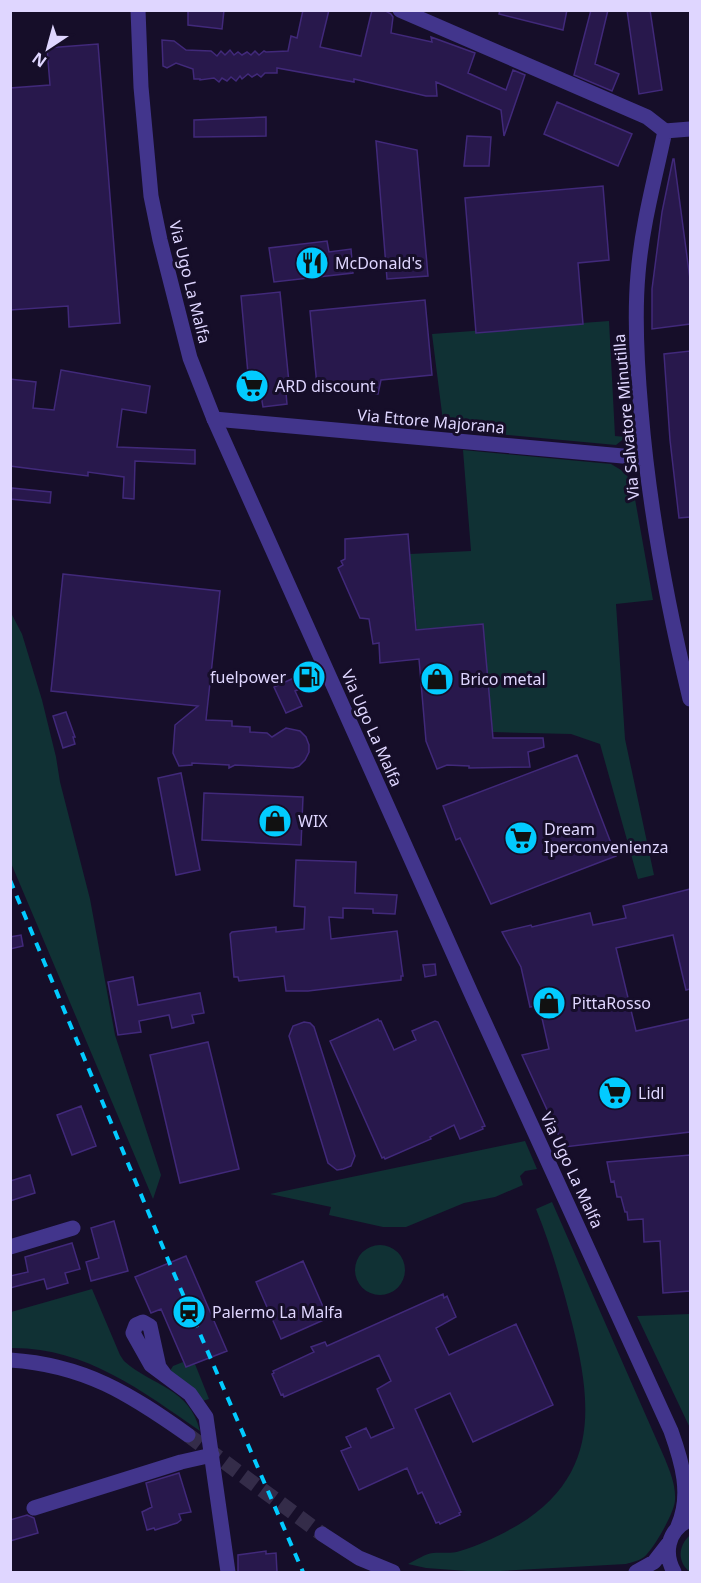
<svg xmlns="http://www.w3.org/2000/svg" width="701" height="1583" font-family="'Noto Sans',sans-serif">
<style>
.green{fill:#103134}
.building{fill:#28184c;stroke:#41297a;stroke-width:1.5}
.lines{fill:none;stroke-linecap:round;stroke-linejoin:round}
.tertiary-tunnel{stroke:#342c49;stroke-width:15;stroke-dasharray:15 8;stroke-linecap:butt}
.minor{stroke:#42358c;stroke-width:15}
.tertiary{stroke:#42358c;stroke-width:15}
.rail{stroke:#02cbff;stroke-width:4;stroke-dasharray:9 8;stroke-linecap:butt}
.labels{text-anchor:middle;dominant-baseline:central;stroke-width:6;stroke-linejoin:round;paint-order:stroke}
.poi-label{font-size:16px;fill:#dfd6ff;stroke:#160e29;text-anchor:start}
.street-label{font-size:16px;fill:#dfd6ff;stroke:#160e29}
</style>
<rect width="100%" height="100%" fill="#160e29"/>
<path class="green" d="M609,321L615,436L626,437L616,445L444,429L432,334Z
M463,450L611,464L621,470L629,478L635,499L653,600L616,604L625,739L654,875L638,879L600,744L571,734L492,732L483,624L417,630L410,554L471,551Z
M10,611L22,634L42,700L56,757L60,782L90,899L115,1035L161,1175L153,1199L11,863Z
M525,1141L537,1169L525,1171L520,1176L523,1185L495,1197L464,1203L406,1227H383L329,1215L331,1207L270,1194Z
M552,1202L665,1459C670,1472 676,1485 675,1500C675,1512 653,1550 644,1557C639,1561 632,1562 626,1564L481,1572L426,1568L408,1564C416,1560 425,1554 433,1553C442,1552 451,1554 460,1551C480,1545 501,1535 518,1525C600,1475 592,1404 572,1323C562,1284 551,1246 536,1209Z
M355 1270a25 25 0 1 1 50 0a25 25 0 1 1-50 0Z
M92,1289L120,1355L124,1361C152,1386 190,1388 200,1431C142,1391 85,1347 11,1348V1312Z
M690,1314V1428L637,1316Z
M183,1362L186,1367L195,1364L209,1399L202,1401L170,1371L173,1366Z
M690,1535V1572C677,1562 678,1546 690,1535Z"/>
<path class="building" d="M188,10H224L222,29L188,25Z
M303,10H329L320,47L361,56L372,10H384L391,14L393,17L391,33L432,42L431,37L475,53L468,73L506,90L513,70L525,75L504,136L501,110L436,82L437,96H426L354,79V82L277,68V73H265L261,77L257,74L252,77L248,74L242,79L240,76L236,81L231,77L227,81L222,78L219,82L214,78L200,80V79H194L193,69L176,63L167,68L163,66L162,40L174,41L186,50L211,51L217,56L221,51L225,55L230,50L234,55L238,52L242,55L247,52L251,55L255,51L259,55L264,51L266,52L288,51L291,36L297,38Z
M500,10H567L563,30L499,14Z
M591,10H608L595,64L619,74L612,91L574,75Z
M627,10H650L662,90L639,94Z
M98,44L120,323L69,327L68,306L10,310V88L50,85L47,48Z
M557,102L632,134L618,166L544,134Z
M266,117V136L194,137V120Z
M467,136L491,137L489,166H464Z
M376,141L417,150L428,276L387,279Z
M673,159H674L690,279V324L652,329V289L662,212Z
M603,186L609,260L578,263L583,324L476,333L465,198Z
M327,241L329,252L351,249L353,273L274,282L269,248Z
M280,292L290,393H286L287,404L263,407L261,395L250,396L241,296Z
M425,300L432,375L381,380L378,394L354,392L356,382L317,386L310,311Z
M690,351V517L679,518L670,440L664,354Z
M61,370L150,386L146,413L122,409L117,447L195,450V464L135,461L134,499L123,498L124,477L88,472V476L10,466V379L36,382L33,408L54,410Z
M12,488L51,492L50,503L10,499Z
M408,534L416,630L483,624L493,738H543L544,747L528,752L530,767L469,768V766L447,765L437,769L426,741L419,659L380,663L379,643L373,644L369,619L360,618L338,568L343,565L341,561L345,559V539Z
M63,574L220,591L206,720L232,721V726L250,727V732L267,733L272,737L286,728L300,731L306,737L309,745V752L305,760L299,766L293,768L235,765L229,768V765L192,763V765L179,766L173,753L175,725L198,706L51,691Z
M311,668L317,682L295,691L302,706L286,713L274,687L296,677L295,674Z
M66,712L75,737H73L75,744L63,748L53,716Z
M577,755L616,856L491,904L460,838L456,840L443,806Z
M181,773L200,870L176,875L158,778Z
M204,793L303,797L301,845L202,840Z
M296,860L356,862L355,893L397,895L395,914L373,913V909L343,908V918L329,917L331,939L397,931L403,976H401V980L308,991H286L284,976L239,981L238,977H234L230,934L232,932L276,927V932L304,929L305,907L294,906Z
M690,889V989L686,990L673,935L616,948L636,1031L690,1019V1132L564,1147L522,1055L549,1049L539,1005L530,1007L521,967L502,932L531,925L532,927L590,913L593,925L626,918L623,906Z
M21,935L23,946L10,949V937Z
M435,964L436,975L425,977L423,965Z
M133,977L138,1005L200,993L204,1013L192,1015L194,1023L172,1028L169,1015L139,1021L141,1032L118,1035L108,982Z
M378,1019L379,1021H381L394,1050L416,1040L412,1031L435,1021L438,1022L485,1126L482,1127L483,1129L460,1139L454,1125L430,1137L431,1139L385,1159L384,1157L382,1158L330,1041Z
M304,1022L310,1023L314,1027L355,1156L351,1166L343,1169L337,1170L328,1163L289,1036L293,1026Z
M208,1042L239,1169L180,1183L150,1055Z
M81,1106L96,1146L72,1155L57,1115Z
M690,1155V1291L663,1293L660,1241L644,1242L643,1219L628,1220L627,1212H625L621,1197H617L614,1181L611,1182L607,1162Z
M30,1175L35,1193L10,1201V1181Z
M114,1221L128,1271L91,1281L86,1262L99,1258L91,1228Z
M72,1243L80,1269L65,1273L68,1283L47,1289L44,1279L10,1288V1276L28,1272L25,1257Z
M186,1256L227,1351L186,1367L161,1309L151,1313L135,1277Z
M303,1261L328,1318L281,1339L256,1282Z
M443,1294L444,1298L447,1296L456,1317L436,1328L449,1355L516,1324L553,1405L473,1442L450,1393L415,1409L461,1512L459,1513L460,1515L440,1524L439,1522L436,1523L422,1492L418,1494L407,1468L359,1490L341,1451L351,1447L346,1437L366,1428L371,1438L394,1428L377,1389L391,1381L379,1355L284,1397L283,1394L281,1395L272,1374L274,1373L273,1371L314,1352L311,1347L325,1342L327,1346Z
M179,1473L191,1512L179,1514L181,1520L177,1523L155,1530L154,1528L147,1530L142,1512L152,1507L146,1483Z
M27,1515L34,1518L38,1533L10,1541V1520Z
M266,1551V1554L276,1553L277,1572H238V1555Z"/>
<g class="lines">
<path class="tertiary-tunnel" d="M188,1435L322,1534"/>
<path class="minor" d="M400,10L647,117L665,131L690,129
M665,131C655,178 642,225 638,274C634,319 637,366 641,411C649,508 667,604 690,699
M214,419L645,458
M10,1247L73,1228
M165,1375L159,1367L150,1326L143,1322L136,1325L133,1333L151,1365L190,1394L206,1417L228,1572
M34,1508L181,1462L212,1455"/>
<path class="tertiary" d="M138,10L141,87L151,196L160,240L190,358L214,419L471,993L671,1431C682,1462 692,1495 678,1526
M10,1360C85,1365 130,1394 188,1435
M322,1534L359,1558L393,1572
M636,1572L654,1562L668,1544
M674,1572C664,1554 667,1532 687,1521"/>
<path class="rail" d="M10,880L172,1269L303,1572"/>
</g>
<defs>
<symbol id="restaurant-disc" viewBox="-11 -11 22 22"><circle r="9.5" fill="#02cbff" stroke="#160e29"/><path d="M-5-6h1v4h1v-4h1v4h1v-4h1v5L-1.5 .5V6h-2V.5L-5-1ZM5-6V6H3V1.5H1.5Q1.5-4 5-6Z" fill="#111"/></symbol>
<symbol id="supermarket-disc" viewBox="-11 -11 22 22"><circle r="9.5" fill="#02cbff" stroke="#160e29"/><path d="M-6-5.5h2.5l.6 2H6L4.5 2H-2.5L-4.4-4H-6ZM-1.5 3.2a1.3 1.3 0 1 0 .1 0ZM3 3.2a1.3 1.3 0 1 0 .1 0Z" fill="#111"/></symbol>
<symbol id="fuel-disc" viewBox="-11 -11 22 22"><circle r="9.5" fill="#02cbff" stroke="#160e29"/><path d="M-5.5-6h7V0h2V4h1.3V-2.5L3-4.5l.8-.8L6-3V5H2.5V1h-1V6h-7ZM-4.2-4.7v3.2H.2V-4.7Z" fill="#111"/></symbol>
<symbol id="shop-disc" viewBox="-11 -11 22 22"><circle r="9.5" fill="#02cbff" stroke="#160e29"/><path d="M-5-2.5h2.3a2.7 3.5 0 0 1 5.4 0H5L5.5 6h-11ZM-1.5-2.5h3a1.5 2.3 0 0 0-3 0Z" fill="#111"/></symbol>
<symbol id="station-disc" viewBox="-11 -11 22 22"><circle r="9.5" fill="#02cbff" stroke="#160e29"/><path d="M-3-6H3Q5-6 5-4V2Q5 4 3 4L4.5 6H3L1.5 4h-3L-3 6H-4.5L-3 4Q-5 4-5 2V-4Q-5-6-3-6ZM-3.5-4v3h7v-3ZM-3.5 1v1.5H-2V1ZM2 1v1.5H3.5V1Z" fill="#111"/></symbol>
</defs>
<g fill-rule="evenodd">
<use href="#restaurant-disc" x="293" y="244" width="38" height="38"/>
<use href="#supermarket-disc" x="233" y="367" width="38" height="38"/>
<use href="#fuel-disc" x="290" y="658" width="38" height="38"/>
<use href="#shop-disc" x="418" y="660" width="38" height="38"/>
<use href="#shop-disc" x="256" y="802" width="38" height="38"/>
<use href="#supermarket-disc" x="502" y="819" width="38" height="38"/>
<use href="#shop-disc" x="530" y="984" width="38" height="38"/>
<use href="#supermarket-disc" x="596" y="1074" width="38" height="38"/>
<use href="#station-disc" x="170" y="1293" width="38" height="38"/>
</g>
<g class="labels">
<g class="poi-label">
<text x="335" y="263">McDonald's</text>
<text x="275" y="386">ARD discount</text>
<text x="286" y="677" text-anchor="end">fuelpower</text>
<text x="460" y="679">Brico metal</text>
<text x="298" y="821">WIX</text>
<text x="544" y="829">Dream<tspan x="544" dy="18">Iperconvenienza</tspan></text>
<text x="572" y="1003">PittaRosso</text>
<text x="638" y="1093">Lidl</text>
<text x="212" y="1312">Palermo La Malfa</text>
</g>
<g class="street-label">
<text transform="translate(190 282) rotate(76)">Via Ugo La Malfa</text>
<text transform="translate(626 417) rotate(-95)">Via Salvatore Minutilla</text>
<text transform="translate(431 421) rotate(5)">Via Ettore Majorana</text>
<text transform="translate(372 728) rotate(66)">Via Ugo La Malfa</text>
<text transform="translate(572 1170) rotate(65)">Via Ugo La Malfa</text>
</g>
</g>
<rect width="701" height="1583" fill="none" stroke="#dfd6ff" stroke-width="24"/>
<g transform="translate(48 48) rotate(216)" stroke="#160e29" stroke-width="4.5" paint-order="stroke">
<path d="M0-4.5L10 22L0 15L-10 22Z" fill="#dfd6ff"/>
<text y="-9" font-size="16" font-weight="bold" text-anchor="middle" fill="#dfd6ff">N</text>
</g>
</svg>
